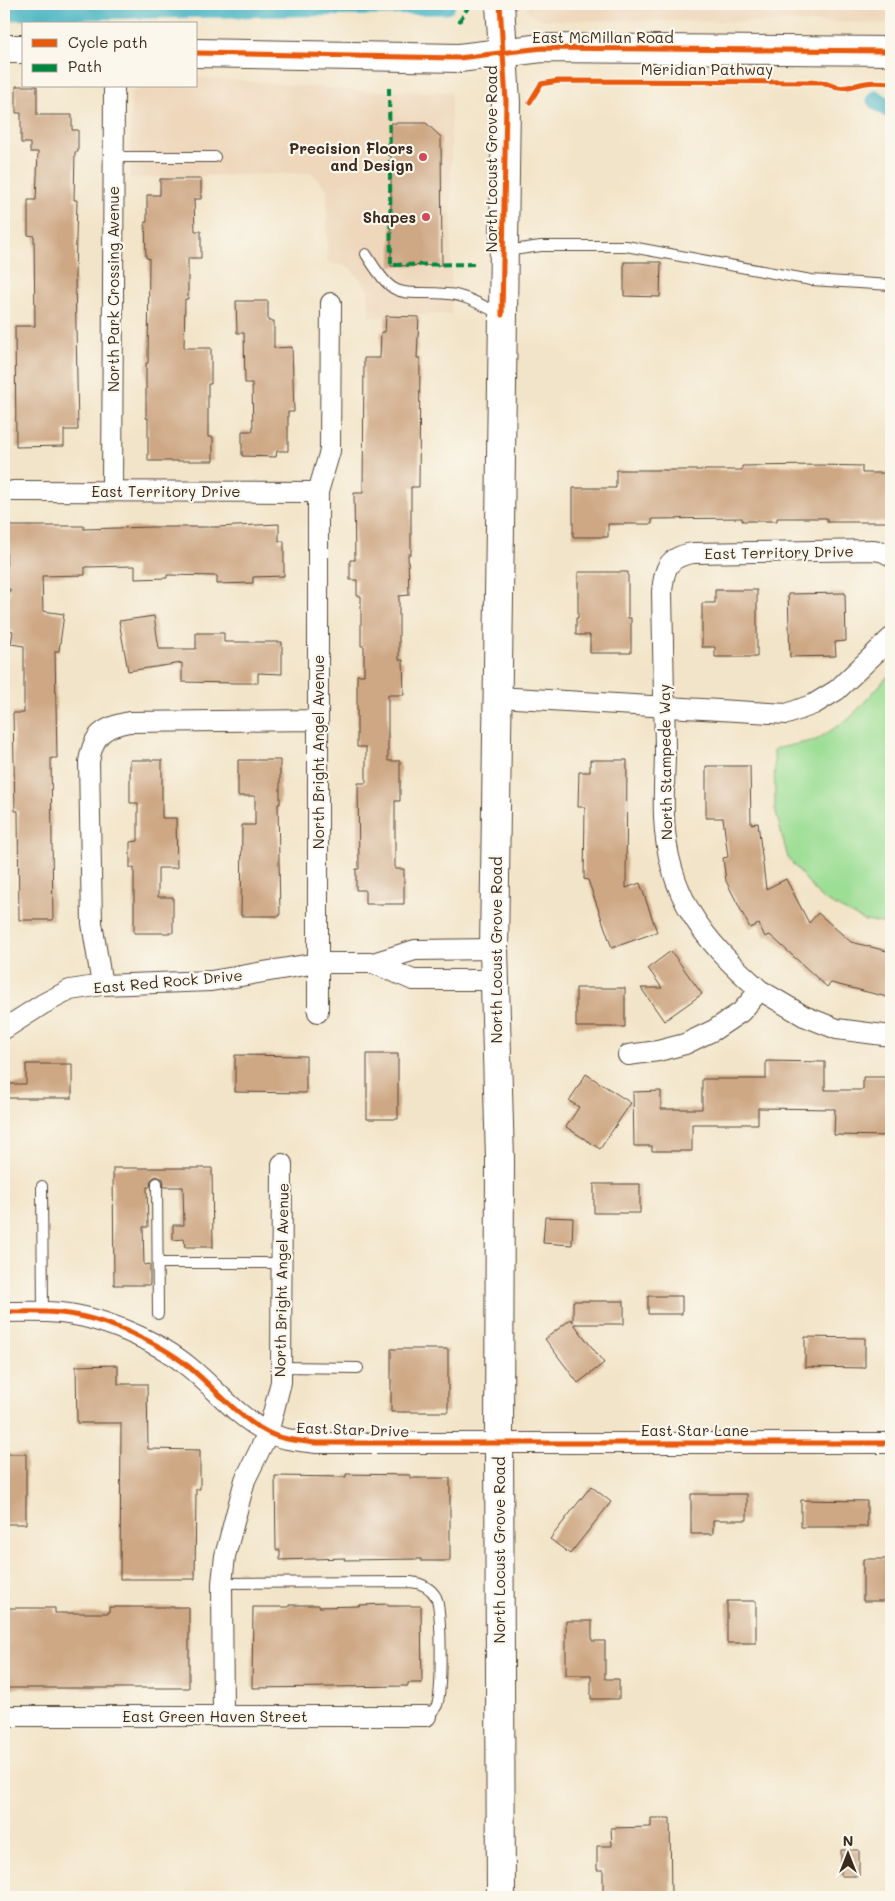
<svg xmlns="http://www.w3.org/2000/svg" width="895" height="1901" font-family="Mali,sans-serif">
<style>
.built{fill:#eed7bb}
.green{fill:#9dde95;stroke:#6c845a}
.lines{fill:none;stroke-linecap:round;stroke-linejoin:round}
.canal{stroke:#45b2c2;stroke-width:19}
.building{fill:#cea784}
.service-casing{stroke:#564638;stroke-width:12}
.minor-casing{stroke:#564638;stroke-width:22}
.secondary-casing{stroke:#564638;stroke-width:30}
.service{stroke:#fff;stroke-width:10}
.minor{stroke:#fff;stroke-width:20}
.secondary{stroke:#fff;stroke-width:28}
.quiet{stroke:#00873e;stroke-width:4;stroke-dasharray:8 4;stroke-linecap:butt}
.cycleway-casing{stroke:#fbf7ec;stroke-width:8}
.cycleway{stroke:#e8590c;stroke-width:5}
.poi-dot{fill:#d1495b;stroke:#fbf7ec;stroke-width:2}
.labels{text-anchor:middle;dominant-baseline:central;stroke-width:4.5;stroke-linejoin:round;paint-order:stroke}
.street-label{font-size:15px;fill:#3b2a1e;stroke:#fbf7ec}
.poi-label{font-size:15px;font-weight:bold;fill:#3b2a1e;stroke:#fbf7ec;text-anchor:end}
</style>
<rect width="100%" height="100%" fill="#fbf7ec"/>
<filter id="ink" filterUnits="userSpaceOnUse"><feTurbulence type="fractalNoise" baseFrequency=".02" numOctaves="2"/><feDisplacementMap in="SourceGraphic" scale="10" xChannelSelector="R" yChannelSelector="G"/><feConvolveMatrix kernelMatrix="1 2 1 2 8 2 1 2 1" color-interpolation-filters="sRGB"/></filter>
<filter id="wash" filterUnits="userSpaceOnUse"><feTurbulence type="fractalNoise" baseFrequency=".0096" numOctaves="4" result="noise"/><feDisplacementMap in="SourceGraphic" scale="20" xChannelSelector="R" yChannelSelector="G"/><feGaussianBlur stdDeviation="1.12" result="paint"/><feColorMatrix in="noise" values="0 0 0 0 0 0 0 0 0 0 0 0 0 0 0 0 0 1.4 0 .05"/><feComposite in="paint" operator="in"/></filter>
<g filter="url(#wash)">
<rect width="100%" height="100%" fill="#f2e4c8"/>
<path class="built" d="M523,4H891V23L546,20L532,16Z
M196,77L361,91L451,92V314L369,317L368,288L349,267L327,262V190L312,173L130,178L131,93L140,89V86H196Z"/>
<path class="green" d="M888,676L891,680V924L864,921L821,898L788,858L775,809L774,749L816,740L850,718Z"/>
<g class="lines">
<path class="canal" d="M4,11L446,5
M876,100L891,110"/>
</g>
<g id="blocks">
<path class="building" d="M16,86H37V115H72V130H78V152H75L74,200H77L75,277L78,430H64V446L16,447L15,326H35L34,236L28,235V200H36L38,152H30V143H21V113H16Z
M391,123H426L441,137L442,265L391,266Z
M160,179H201V199H194L195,231H201V258H188V299H185L184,348H211V384H208V437H213V461H148V418H146V363H148L149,258H146L145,222H147V195H160Z
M624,262H661L660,297L624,296Z
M236,301H268V321H274V348L292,347L294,412H288V451H277L276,457L242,456V431H253L252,383H245L244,333H237Z
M386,316L419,317L417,358H420L419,487H411V554H408L409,595L399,596V660H403L404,695H388V761H400V801H395V869H404V904H365V890H356V869H359L358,783H366V747H357V675H364V646H361V596H357V580H350V560H355L354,493H363L364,358H380L381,332H385Z
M820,465L862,466V473H891V522H827V518H777V521H742V518L652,519V524H608V537H573V488H616V470H742V466Z
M279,524V541H284V576L253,577V583L217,584V576L167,575V578L135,579V566L85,567V575L42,576L43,611L64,614L59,651H55L57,758H51L53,920H19L18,811H15L13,713H24V646L11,644L13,631L4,629L10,589H7L6,526H84V529L152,527H216Z
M578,572H628V618H631V653H590V635H576V618H578Z
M715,590H757V657H715V647H702V603H715Z
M845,593L846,641L835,642L836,656L790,657L788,594Z
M154,616L159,649H196V633H224V642H282V674L258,673V683H237L182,682V663L128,671L119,621Z
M130,760H162V818H176L177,868H158V897H173V933H134V868H130V842L138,841V803H130Z
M238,760H280V804H278L280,916H241L242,825H255V796H238Z
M590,760H627L626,888L640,883L657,932L612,948L588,880L584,879L585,807H578L579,772H590Z
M706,766H750L751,824L758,823L766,889L786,879L809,923L818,913L851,942L891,952V998L831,983L827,987L770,935L765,937L759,924L750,928L726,881L723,858L728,857L723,818H706Z
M671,951L702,994L664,1021L641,988H662L648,968Z
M576,988H625V1027H576Z
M367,1054H398V1119H367Z
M235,1055L306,1056V1093L235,1092Z
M766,1061L825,1062V1090H863V1077H891V1136L834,1135L835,1109L758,1108V1124H692V1151H652V1146H634L633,1092L661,1091V1109H702V1079H766Z
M26,1064H72V1098H4V1084H26Z
M586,1074L631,1103L600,1149L566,1127L579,1107L569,1101Z
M113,1168H212L213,1247H185L184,1239L173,1240V1225H184L183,1187H164L163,1179L157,1176L154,1177L151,1180L150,1187H147L148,1227H143L144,1265L150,1264V1285H114Z
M594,1184H640V1213H594Z
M545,1217L573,1218L572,1245L543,1243Z
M648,1296H682V1314H648Z
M573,1301H624V1324H574L604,1363L578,1383L545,1339L571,1319L573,1322Z
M805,1337L865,1338V1368L805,1367Z
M391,1349H448V1412H391Z
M118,1365V1384H147L148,1449L200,1450V1489H196L195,1579H120L121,1423H77L76,1366Z
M4,1454H26V1524H4Z
M346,1474L410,1475V1478H450V1561H421V1559L344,1560L345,1558L280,1560V1550H276L275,1476L346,1477Z
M591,1486L611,1502L570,1554L550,1539Z
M691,1494H747V1520H713V1534H691Z
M801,1500L867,1501V1527H801Z
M863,1559H891V1601H863Z
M727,1601H756V1643H727Z
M388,1604V1606H421L422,1683H408V1686L252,1688L253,1607H289V1605H319V1607L359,1606V1605Z
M109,1607H189V1688H4V1608H55V1613H109Z
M566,1621H592V1641H605V1679H619V1699H591V1675H566Z
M651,1818H670L671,1897H642V1891L603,1892V1870H597V1846H612L611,1828L651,1827Z
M841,1850H859V1876H841Z"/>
</g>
</g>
<g filter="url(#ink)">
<use href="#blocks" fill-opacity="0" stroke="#564638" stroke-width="1"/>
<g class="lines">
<defs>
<path id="service" d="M114,157H215
M506,251L541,246H626L811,280L891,285
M366,254C396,303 397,290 448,294C466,295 485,307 502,315
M157,1183L158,1314
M42,1186L43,1312
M158,1263H282
M281,1367L358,1368
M222,1583L411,1582C421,1583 431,1588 436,1597C442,1610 442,1692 437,1705C435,1710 431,1713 426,1716"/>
<path id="minor" d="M13,491L318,492
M112,491L114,86
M498,697L787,714L814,704L837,690L891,638
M373,963L413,980H495
M102,985L92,923L89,762C93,735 103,727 129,722L318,720
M760,990C704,942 667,895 664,817C663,794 665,771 665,748C664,696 663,644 662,592C664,569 667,557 693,553L874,550L884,552L891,556
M318,1012V492L330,451L331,303
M4,1029L43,1004L70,990L102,985L211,981L317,963H373L415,950L494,949
M628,1055L658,1051L685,1044L714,1030L741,1012L760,990L804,1016L837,1029L891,1036
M4,1312C23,1312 42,1311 61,1313C101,1317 158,1341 189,1367C216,1389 236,1416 267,1432C282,1440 300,1441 316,1443H891
M4,1716H426
M223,1716L222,1583L225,1556L245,1480L268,1433L281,1382L282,1164"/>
<path id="secondary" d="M500,4L506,102L494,949L500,1159L499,1443L501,1897
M4,49H24
M196,53L459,58L542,48L891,51"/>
</defs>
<use href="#service" class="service-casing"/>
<use href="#minor" class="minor-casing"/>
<use href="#secondary" class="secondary-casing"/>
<use href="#service" class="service"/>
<use href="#minor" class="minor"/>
<use href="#secondary" class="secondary"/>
<path class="quiet" d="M459,22L470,4
M389,88L391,265L478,264"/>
<defs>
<path id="cycleway" d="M500,4L506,102L502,315
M196,53L459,58L542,48L891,51
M530,102L541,84L558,81L822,82C845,91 845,87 866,83C874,81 883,83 891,83
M4,1312C23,1312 42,1311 61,1313C101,1317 158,1341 189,1367C216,1389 236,1416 267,1432C282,1440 300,1441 316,1443H891"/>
</defs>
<use href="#cycleway" class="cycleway-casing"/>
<use href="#cycleway" class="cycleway"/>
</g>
</g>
<g class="poi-dot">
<circle cx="423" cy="157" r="5"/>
<circle cx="426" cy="217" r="5"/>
</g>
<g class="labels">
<g class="street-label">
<text x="603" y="37">East McMillan Road</text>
<text x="707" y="69">Meridian Pathway</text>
<text transform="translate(491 159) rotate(-90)">North Locust Grove Road</text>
<text transform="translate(113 289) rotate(-90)">North Park Crossing Avenue</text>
<text x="166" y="491">East Territory Drive</text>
<text transform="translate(779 552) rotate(-1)">East Territory Drive</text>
<text transform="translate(318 752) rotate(-90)">North Bright Angel Avenue</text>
<text transform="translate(665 762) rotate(-91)">North Stampede Way</text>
<text transform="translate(496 950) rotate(-90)">North Locust Grove Road</text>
<text transform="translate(168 981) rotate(-5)">East Red Rock Drive</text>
<text transform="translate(281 1280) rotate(-89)">North Bright Angel Avenue</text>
<text transform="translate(353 1429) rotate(2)">East Star Drive</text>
<text x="695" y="1430">East Star Lane</text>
<text transform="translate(499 1550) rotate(-90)">North Locust Grove Road</text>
<text x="215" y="1716">East Green Haven Street</text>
</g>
<g class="poi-label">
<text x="413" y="148">Precision Floors<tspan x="413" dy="17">and Design</tspan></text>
<text x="416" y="217">Shapes</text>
</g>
</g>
<rect width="895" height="1901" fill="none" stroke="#fbf7ec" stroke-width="20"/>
<rect x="22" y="22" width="175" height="65" fill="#fbf7ec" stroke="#aea59a"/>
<rect x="32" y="39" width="25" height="8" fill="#e8590c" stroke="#aea59a"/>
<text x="68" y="48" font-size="15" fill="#3b2a1e">Cycle path</text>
<rect x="32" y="64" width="25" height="8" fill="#00873e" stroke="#aea59a"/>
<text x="68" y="72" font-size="15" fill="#3b2a1e">Path</text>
<g transform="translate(848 1854)" stroke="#fbf7ec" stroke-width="4" paint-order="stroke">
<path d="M0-4L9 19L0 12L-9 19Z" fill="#3b2a1e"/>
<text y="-8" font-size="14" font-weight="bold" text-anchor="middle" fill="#3b2a1e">N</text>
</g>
</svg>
